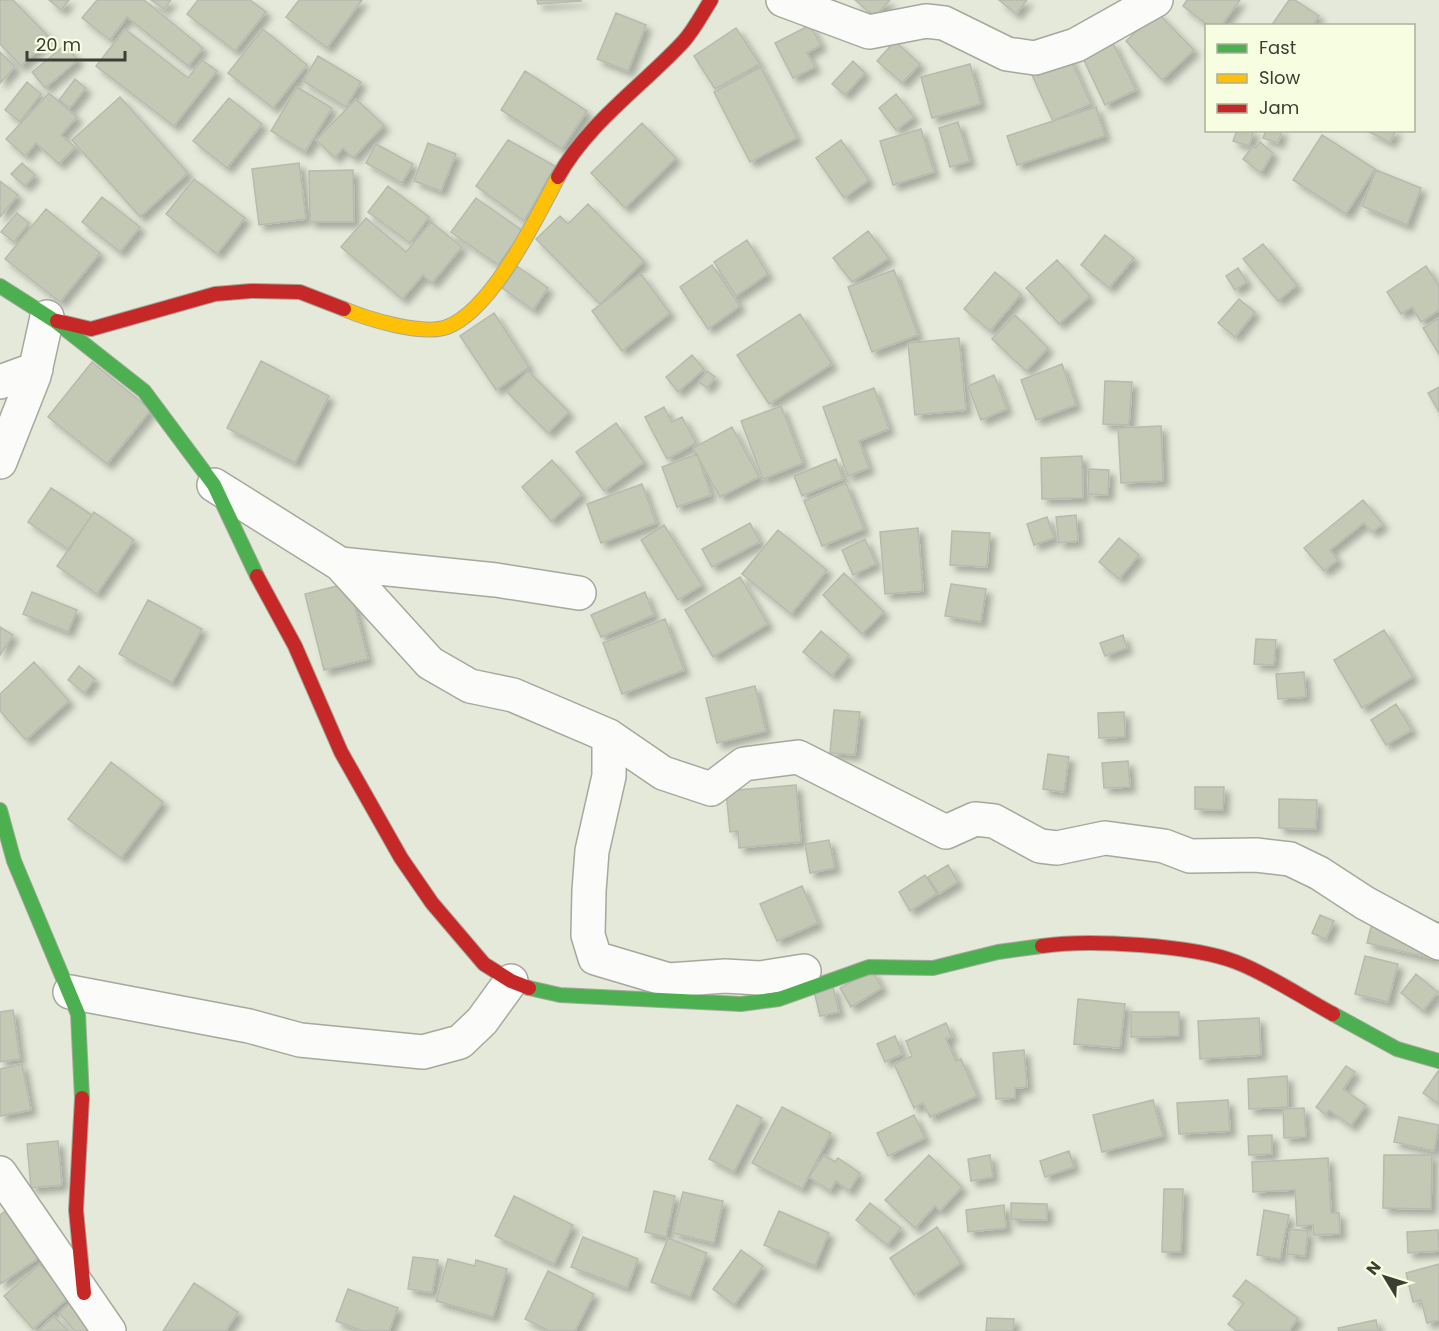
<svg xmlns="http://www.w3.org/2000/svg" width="1439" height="1331" font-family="Poppins,sans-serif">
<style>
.building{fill:#c4c9b5;stroke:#b7baae;stroke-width:1.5;filter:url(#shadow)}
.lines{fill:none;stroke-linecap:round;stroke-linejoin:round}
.street-casing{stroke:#a5a89c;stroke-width:36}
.fast-casing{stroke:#a5a89c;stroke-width:16}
.slow-casing{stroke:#a5a89c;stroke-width:16}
.jam-casing{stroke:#a5a89c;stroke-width:16}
.street{stroke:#fbfcf9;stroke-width:33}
.fast{stroke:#4caf50;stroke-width:14}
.slow{stroke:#ffc107;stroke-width:14}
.jam{stroke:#c62828;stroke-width:14}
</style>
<defs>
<filter id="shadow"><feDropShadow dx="5.5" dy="5.5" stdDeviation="3" flood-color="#0004"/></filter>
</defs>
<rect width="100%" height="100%" fill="#e4e9d9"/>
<path class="building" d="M0,0H13L50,38L21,66L0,44Z
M49,0H69L61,10Z
M97,0H144L203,48L188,66L127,17L110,40L82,18Z
M151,0H171L164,9Z
M198,0H250L266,12L235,51L187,14Z
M299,0H362L327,48L286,17Z
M537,0H581V1L538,4Z
M855,0H890L875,17Z
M999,0H1027L1016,14Z
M1187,0H1240L1221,26H1209L1183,6Z
M1289,0H1295L1319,16L1312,26H1271Z
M1157,12L1194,50L1162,80L1126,41Z
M616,13L646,25L628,71L597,59Z
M810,25L821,45L807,53L815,67L793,78L775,43Z
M736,28L760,64L715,89L694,56Z
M125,29L188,78L202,60L217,71L174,126L96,66Z
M263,29L307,65L273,108L228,73Z
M895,41L920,64L902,83L877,61Z
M1112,41L1136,90L1105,105L1082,56Z
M65,45L78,60L45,88L32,72Z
M0,52L15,67L0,83Z
M318,56L361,82L346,107L303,81Z
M1069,56L1091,104L1053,121L1031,73Z
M853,61L865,73L845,95L832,84Z
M970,64L981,104L932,118L921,77Z
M761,67L797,138L750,162L714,92Z
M525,71L587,111L562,149L501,110Z
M75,79L86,88L70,108L59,100Z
M27,82L41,94L20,122L5,110Z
M297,87L332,108L305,152L271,131Z
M49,93L77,117L61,135L75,147L59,164L36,143L25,156L6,139Z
M896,94L914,117L896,130L879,108Z
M120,97L188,173L140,217L72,140Z
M229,98L262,124L227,168L193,141Z
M356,99L384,125L353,158L343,148L335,158L316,140Z
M1096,107L1105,136L1017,165L1007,136Z
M958,122L970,161L950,167L939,128Z
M642,123L676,158L625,208L591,173Z
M921,129L934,172L893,185L880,141Z
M1237,130H1254L1249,146L1233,141Z
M1266,130H1282L1278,143L1263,138Z
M1365,130H1396L1390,142Z
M1322,135L1375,169L1346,214L1293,180Z
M508,140L555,166L524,221L476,186Z
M841,140L869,180L844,198L816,158Z
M1260,142L1273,153L1261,173L1243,159L1253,146L1255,148Z
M428,143L456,154L441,191L414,181Z
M376,144L413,164L402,183L366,163Z
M22,163L35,175L25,186L11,174Z
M299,163L306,219L259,225L252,169Z
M353,170L354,222H310L309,171Z
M1376,170L1421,188L1407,225L1362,206Z
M194,179L245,218L217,254L166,214Z
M0,181L18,195L0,217Z
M388,186L429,217L410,243L368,212Z
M102,197L140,227L120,252L82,222Z
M476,198L523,231L498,265L451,232Z
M588,204L644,261L600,304L536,239L560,216L568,224Z
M46,209L100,253L60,302L5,259Z
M17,213L29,223L14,242L1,232Z
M366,218L406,252L431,222L462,247L432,283L423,275L402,299L341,247Z
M868,231L889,258L852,282L833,258Z
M1105,235L1134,258L1109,288L1081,265Z
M747,240L768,274L736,296L714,262Z
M1263,244L1297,285L1278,301L1243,259Z
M1057,260L1090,296L1059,324L1026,288Z
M712,265L740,306L708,329L680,287Z
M517,266L548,288L533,310L502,288Z
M1426,266L1439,286V310L1421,322L1412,307L1401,314L1387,292Z
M1238,268L1247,282L1235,290L1226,276Z
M894,270L918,335L872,352L848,287Z
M995,272L1021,294L990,331L964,309Z
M641,274L670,313L622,351L592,311Z
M1239,299L1255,312L1235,337L1218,323Z
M494,313L529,367L496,390L460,336Z
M800,314L832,364L769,404L737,355Z
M1015,315L1048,348L1026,371L992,339Z
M1439,318V354L1423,328Z
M959,338L966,410L915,415L908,343Z
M692,355L704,369L678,392L666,377Z
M261,361L329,396L295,463L227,428Z
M92,362L151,410L107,464L48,417Z
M1062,364L1076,405L1036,420L1021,380Z
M528,371L569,412L548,433L507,392Z
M707,371L715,377L707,388L699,382Z
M994,375L1007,409L981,420L968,386Z
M1105,381L1132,382L1129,425L1103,424Z
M1439,387V412L1428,393Z
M874,388L889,429L859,441L869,468L848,476L823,407Z
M781,406L803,463L763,479L741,421Z
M664,407L672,422L682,417L696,443L667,459L645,417Z
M616,423L644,462L604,491L576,452Z
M1161,426L1163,481L1121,483L1118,428Z
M732,427L759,477L720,497L693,448Z
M697,454L711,495L677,507L662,467Z
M1082,456L1083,498L1042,499L1041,458Z
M836,459L843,479L802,496L794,476Z
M552,460L582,494L551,521L522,487Z
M1089,469L1109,470L1108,495L1088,494Z
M846,483L864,529L822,546L804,501Z
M642,484L656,523L601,543L587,504Z
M51,488L92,515L69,550L28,522Z
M1363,500L1383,524L1372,532L1364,523L1330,550L1338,560L1324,571L1304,548Z
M94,512L134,540L97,594L57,566Z
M1076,515L1078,541L1059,543L1056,517Z
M1047,517L1054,538L1034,545L1027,524Z
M750,523L760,542L712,567L702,549Z
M664,525L702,585L678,600L641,540Z
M918,528L923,591L885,594L880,532Z
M778,530L827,570L791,614L742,574Z
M952,531L990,533L987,567L950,565Z
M1119,538L1139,555L1119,579L1099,562Z
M865,539L876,564L853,575L842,550Z
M844,573L884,612L862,634L823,595Z
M740,577L768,624L713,657L685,610Z
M349,583L368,659L324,670L305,594Z
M951,584L986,589L981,622L945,616Z
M32,592L77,610L68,632L23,614Z
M645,592L654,615L601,637L591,615Z
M148,600L202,629L172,683L119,654Z
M665,619L684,670L622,694L603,643Z
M0,627L13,635L0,655Z
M1384,630L1413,677L1362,708L1334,660Z
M821,631L849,655L832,676L803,652Z
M1123,635L1127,648L1105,656L1100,643Z
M1256,639L1276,640L1274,665L1254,664Z
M34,662L69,701L26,740L0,711V694Z
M79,666L95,679L84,693L68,680Z
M1304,672L1306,697L1278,699L1276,674Z
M755,686L766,731L717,743L706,698Z
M1396,704L1412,730L1386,745L1371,720Z
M834,710L860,712L855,755L830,753Z
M1124,712L1125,737L1099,738L1098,713Z
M1048,754L1069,757L1064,792L1043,789Z
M1128,761L1130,787L1104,788L1102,763Z
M111,762L163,802L121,858L68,819Z
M796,785L801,842L739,848L738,831L730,832L726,791Z
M1195,787H1224L1223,810L1195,809Z
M1279,799L1317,800L1316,829L1279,828Z
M829,840L835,868L810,873L805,844Z
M948,865L958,882L939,894L928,877Z
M925,875L937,894L910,911L899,892Z
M802,886L818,923L777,941L760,904Z
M1376,907L1439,922V942L1435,959L1367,943Z
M1320,915L1334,921L1326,939L1312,933Z
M1365,956L1398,964L1388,1002L1355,994Z
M872,970L882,988L851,1007L840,988Z
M1416,974L1438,992L1423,1011L1401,993Z
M833,987L839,1012L820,1016L814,991Z
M1078,999L1125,1004L1120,1048L1074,1044Z
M13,1010L20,1059L0,1062V1012Z
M1131,1012H1179V1036L1131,1037Z
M1259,1018L1261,1055L1200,1059L1198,1021Z
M946,1023L952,1037L946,1039L956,1061L961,1059L977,1096L930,1117L923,1103L914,1108L894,1064L912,1056L906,1041Z
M895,1036L902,1054L885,1062L877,1044Z
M1024,1050L1027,1087L1015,1088V1098L996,1099L993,1053Z
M22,1064L31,1110L0,1116V1069Z
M1346,1066L1355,1072L1343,1089L1366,1105L1351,1126L1329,1110L1326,1115L1316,1107Z
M1439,1070V1104L1423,1093Z
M1287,1076L1288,1107L1249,1109L1248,1079Z
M1153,1100L1163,1136L1102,1152L1093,1115Z
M1228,1100L1230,1131L1179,1134L1177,1103Z
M737,1105L762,1118L734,1172L709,1159Z
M782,1107L831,1133L802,1189L752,1163Z
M1304,1108L1306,1137L1284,1138L1283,1109Z
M914,1115L925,1138L888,1156L877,1133Z
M1399,1117L1439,1125L1434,1151L1394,1142Z
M1272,1135V1154L1249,1155L1248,1136Z
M58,1141L62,1185L31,1188L27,1144Z
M1069,1151L1074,1167L1045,1177L1040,1161Z
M824,1155L835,1162L838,1158L860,1173L849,1191L836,1181L830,1191L809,1177Z
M929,1155L962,1187L940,1211L935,1206L915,1228L885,1200Z
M990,1155L993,1177L971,1181L968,1159Z
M1384,1155H1432L1431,1209L1383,1208Z
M1328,1158L1331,1213H1339L1340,1234L1314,1235L1313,1225L1297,1226L1295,1190L1253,1192L1252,1162Z
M1164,1189H1183L1181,1252H1162Z
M654,1191L675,1196L666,1237L645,1232Z
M683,1192L723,1201L714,1243L673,1233Z
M514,1196L573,1225L554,1264L495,1236Z
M870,1203L901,1228L887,1245L856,1220Z
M1011,1203L1047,1204V1220L1011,1219Z
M1004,1205L1006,1228L968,1232L966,1210Z
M11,1207L43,1255L0,1284V1215Z
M1264,1210L1289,1215L1280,1259L1257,1255Z
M779,1211L829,1233L815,1266L764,1245Z
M937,1227L961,1263L914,1295L890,1258Z
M1290,1229L1308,1231L1305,1256L1287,1254Z
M1438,1230L1439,1251L1408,1253L1407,1232Z
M583,1237L638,1259L627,1288L571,1267Z
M668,1238L707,1253L690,1297L651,1282Z
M741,1250L763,1266L734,1305L713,1289Z
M413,1257L438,1260L432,1293L408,1289Z
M448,1259L475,1266L476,1260L507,1269L493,1317L436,1301Z
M40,1264L69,1297L33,1329L4,1296Z
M1439,1264V1320L1427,1323L1421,1300L1413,1302L1406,1273Z
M548,1271L594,1294L575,1331H549L525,1319Z
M1246,1280L1298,1318L1289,1331H1237L1228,1324L1244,1303L1233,1296Z
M194,1283L238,1312L226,1331H163Z
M348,1289L398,1308L389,1331H362L336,1321Z
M77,1297L105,1331H75L59,1313Z
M54,1316L68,1331H38Z
M987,1318L1014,1319L1013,1331H986Z
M1376,1320L1378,1331H1339L1338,1328Z"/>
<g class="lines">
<defs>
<path id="street" d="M783,0L869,32L926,21L944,23L1007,54L1035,58L1076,45L1156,0
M0,382L36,369
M0,462L34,376L47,317
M214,485L340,564L496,580L579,593
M340,564L430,663L470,686L513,695L609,736L663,773L711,789L744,764L798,757L946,832L975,819L994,821L1040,846L1057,848L1105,838L1164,846L1190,856L1256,855L1290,859L1319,873L1365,903L1439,943
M609,736V776L592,851L589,891L588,935L595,958L669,980L725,976L760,978L804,971
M70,992L249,1026L300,1040L423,1052L460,1042L482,1021L511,981
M0,1173L109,1331"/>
<path id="fast" d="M0,286L55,321L144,391L214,485L257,576
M0,810L14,861L78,1014L82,1098
M529,988L560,995L741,1004L779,999L869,967L933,968L998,952L1042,946
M1333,1014L1397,1049L1439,1061"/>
<path id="slow" d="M344,309C367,319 423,336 447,327C492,310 536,219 558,177"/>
<path id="jam" d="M558,177C587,124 642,86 683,42C694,30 702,14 711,0
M57,321L91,329L215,294L251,291L300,292L344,309
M257,576L295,646L341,752L401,858L432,903L484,964L511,981L529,988
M1042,946C1089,939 1192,945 1236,962C1268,974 1303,998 1333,1014
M82,1098L76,1210L84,1293"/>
</defs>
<use href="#street" class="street-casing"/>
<use href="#fast" class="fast-casing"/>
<use href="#slow" class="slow-casing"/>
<use href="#jam" class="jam-casing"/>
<use href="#street" class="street"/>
<use href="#fast" class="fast"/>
<use href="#slow" class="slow"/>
<use href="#jam" class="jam"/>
</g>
<rect x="1205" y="24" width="210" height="108" fill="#f6fde0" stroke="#abb19b" stroke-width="1.5"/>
<rect x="1217" y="44" width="30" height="9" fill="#4caf50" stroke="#abb19b" stroke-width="1.5"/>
<text x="1259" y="54" font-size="18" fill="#3b3e33">Fast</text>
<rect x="1217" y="74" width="30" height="9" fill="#ffc107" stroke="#abb19b" stroke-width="1.5"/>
<text x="1259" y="84" font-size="18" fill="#3b3e33">Slow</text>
<rect x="1217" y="104" width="30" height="9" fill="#c62828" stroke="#abb19b" stroke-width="1.5"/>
<text x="1259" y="114" font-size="18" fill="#3b3e33">Jam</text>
<g transform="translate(1385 1277) rotate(308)" stroke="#f6fde0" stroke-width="4.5" paint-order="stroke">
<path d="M0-4.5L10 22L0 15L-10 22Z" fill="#3b3e33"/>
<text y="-9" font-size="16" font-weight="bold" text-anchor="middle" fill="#3b3e33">N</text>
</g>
<path d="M27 51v9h98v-9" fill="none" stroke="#3b3e33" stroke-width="3"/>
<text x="36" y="51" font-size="18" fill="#3b3e33" stroke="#f6fde0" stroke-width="4.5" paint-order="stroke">20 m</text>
</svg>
